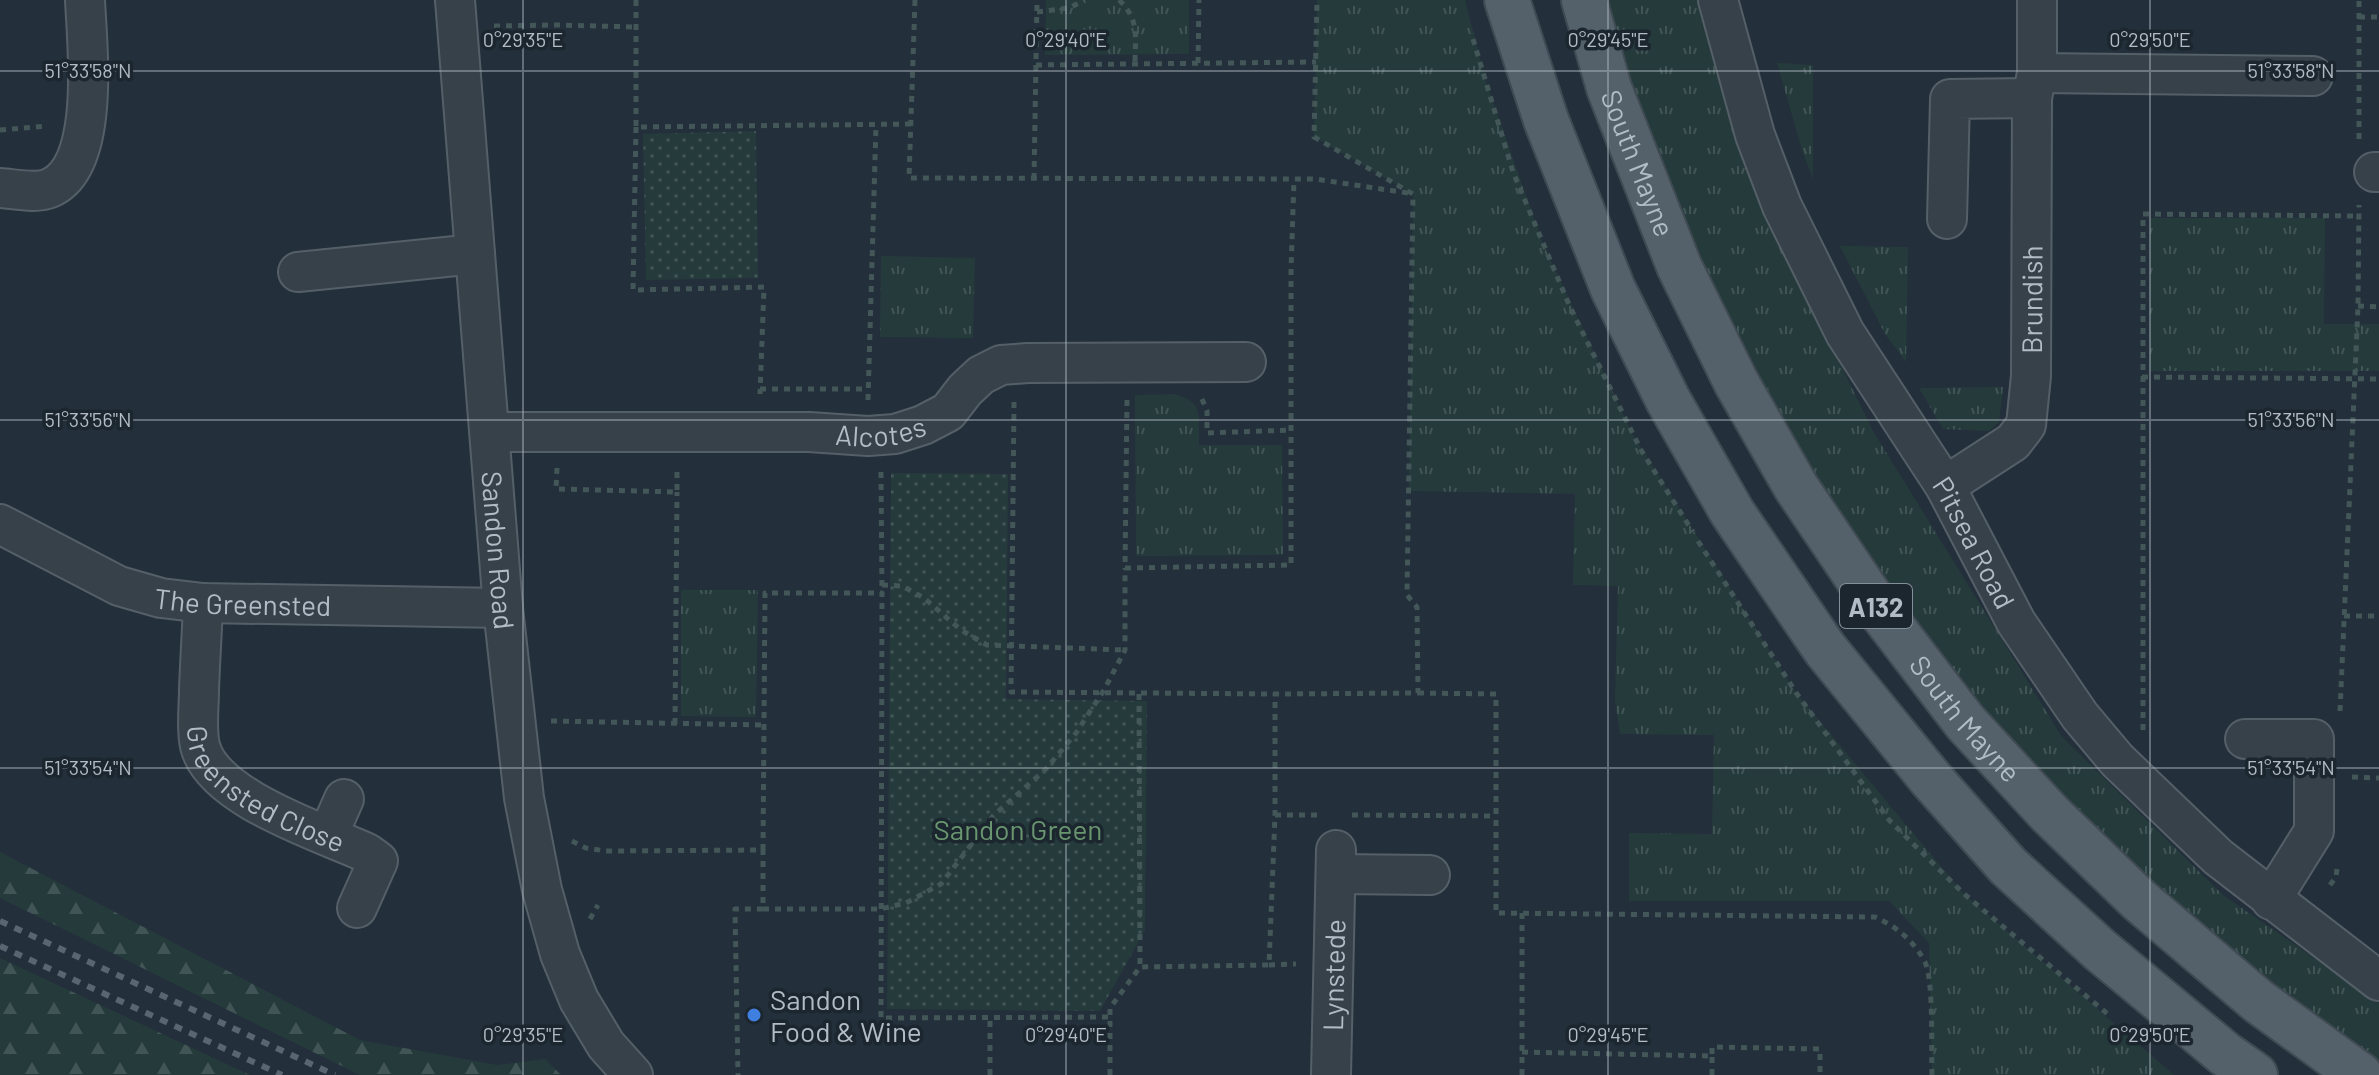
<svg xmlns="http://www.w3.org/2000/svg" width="2379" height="1075" font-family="Barlow,sans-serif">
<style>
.grass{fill:url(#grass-tufts)}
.forest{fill:url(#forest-firs)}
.park{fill:url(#park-dots)}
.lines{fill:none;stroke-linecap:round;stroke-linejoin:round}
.minor-casing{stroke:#555f68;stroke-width:42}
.primary-casing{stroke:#404a53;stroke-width:48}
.path{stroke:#435758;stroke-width:5;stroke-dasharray:6 6;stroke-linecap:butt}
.minor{stroke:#36414a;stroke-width:38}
.primary{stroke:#54606a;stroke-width:44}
.rail{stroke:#596571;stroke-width:6;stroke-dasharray:8 8;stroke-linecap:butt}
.ticks{fill:none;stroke:#b2bcc6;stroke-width:2;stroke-opacity:0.45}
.shop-dot{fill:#3f7fe0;stroke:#1c262f;stroke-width:3}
.labels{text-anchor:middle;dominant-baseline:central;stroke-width:7;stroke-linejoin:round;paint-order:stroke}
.shield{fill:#1c262f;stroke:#858f99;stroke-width:2}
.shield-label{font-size:26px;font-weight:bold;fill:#b2bcc6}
.street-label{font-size:28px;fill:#b2bcc6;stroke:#1c262f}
.park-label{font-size:28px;fill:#69966f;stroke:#1c262f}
.poi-label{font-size:28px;fill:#b2bcc6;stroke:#1c262f;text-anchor:start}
.ticks-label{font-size:20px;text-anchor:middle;fill:#b2bcc6;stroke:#1c262f;stroke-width:7;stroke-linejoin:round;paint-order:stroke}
</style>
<defs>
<pattern id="grass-tufts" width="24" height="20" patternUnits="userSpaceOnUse" patternTransform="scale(2)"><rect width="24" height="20" fill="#253b3b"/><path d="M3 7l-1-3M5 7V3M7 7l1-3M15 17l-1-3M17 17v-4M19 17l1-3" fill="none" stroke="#425556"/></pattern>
<pattern id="forest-firs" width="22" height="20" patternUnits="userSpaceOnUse" patternTransform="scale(2)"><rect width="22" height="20" fill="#253b3b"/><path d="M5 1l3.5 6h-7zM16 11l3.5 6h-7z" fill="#425556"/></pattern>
<pattern id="park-dots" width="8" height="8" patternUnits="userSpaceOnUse" patternTransform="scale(2)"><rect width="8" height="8" fill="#253b3b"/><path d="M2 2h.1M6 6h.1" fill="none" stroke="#425556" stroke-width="1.8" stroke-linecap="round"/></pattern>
</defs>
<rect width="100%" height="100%" fill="#232f3a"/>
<path class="grass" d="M1046,0H1189V54L1045,55Z
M1317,0H1465L1486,82L1543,244L1633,435L1797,694L1963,893L2174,1075H1932L1929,943L1889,901H1629V833L1712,834L1714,735L1620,734L1615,701L1618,586L1573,585L1575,494L1409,491L1413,194L1314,137Z
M1606,0H1698L1733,126L1771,223L1873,431L2062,737L2223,895L2379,1003V1063L2291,1004L2146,888L2001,736L1834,518L1700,269L1622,58Z
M1777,63L1813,65V179L1802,150Z
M2150,218H2325L2324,324H2379V371H2150Z
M1840,246L1908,247L1906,362L1885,334Z
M881,256L975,258L973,338L880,337Z
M2003,387L1999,422L1989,431L1943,429L1919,388Z
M1175,394C1206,404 1198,417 1199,445H1282L1283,555L1136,556L1135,395Z
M681,590H758L756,717L681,716Z"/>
<path class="forest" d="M0,852L360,1040L497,1065L545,1059L561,1075H360L0,898Z
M0,958L250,1075H0Z"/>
<path class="park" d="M756,131L758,278L646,280L643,134Z
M891,473L1008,474L1006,699L1147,701L1145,930L1100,1011L887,1009Z"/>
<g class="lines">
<defs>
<g id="minor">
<path id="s1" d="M455,0L503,608L524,798L542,890L560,954L579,1000L606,1045L633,1075"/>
<path id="s2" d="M1718,0L1755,135L1782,206L1845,333L1945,486L2016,622L2080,716L2117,760L2218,857L2379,981"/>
<path d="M2037,73L2313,76"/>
<path d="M2374,172H2379"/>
<path d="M0,188C15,189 36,194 50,188C101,166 87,45 85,0"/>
<path d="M1947,219L1950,99L2032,98"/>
<path d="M298,272L475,254"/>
<path id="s3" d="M491,432H809L868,436L895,434L923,425L948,412L965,390L981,375L1001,365L1028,363L1246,362"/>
<path id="s4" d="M1945,486L2013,442L2026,425L2031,376L2032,98L2037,73V0"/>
<path id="s5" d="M0,524L119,586L161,598L203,603L503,608"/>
<path id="s6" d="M203,603C202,632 200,661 199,690C199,708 196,728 200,746C213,798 321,832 367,853L378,861L357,908"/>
<path d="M2245,739H2314V831L2271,900"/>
<path d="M328,835L344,799"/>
<path d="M1336,874L1430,875"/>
<path id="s7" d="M1331,1075L1336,850"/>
</g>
<g id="primary">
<path d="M1507,0L1546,120L1613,289L1668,400L1732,512L1825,649L1931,779L2008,866L2100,950L2225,1054L2255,1075"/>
<path id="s8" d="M1584,0L1609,88L1679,266L1736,382L1796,487L1877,607L1965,722L2049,813L2139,900L2258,1001L2360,1075"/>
</g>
</defs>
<use href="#minor" class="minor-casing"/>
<use href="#primary" class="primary-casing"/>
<path class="path" d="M636,0V127L911,124
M915,0L909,178L1315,179L1408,193
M1119,0C1140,20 1135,37 1135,63
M1037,12L1069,8L1085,0
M2359,17H2379
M494,26L555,25L636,27
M1473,39L1513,172L1570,307L1641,450L1693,532
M1198,63L1199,0
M1036,65L1316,62
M636,127L633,290L764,287L760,394
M0,130L47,126
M2359,139V0
M1034,179L1037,0
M2358,306L2379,307
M2142,377L2379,379
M760,389H868
M1202,399L1207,411V433L1292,430
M868,400L876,125
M1127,400L1125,568L1291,565V271L1294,179
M1014,402L1011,692L1275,694
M557,468L556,489L677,492V468
M881,472L882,593
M1698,541L1797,694L1889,820L1963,893L2110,1016
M882,585L902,586L924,598L961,630L987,645L1125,650
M2344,616H2379
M1418,693L1496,694V913L1875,917C1896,926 1914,941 1925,962C1934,982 1931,1050 1932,1075
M1139,694L1140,967
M2340,711L2358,306L2359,205
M551,721L764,725
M675,724L677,492
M2143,730V214L2359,216
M2352,777L2379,778
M1275,815H1322
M1352,815L1496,816
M572,841L586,848L606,851L763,850V909H735L738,1075
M763,850L765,593H882L881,1018L1110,1017
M2330,885L2336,877L2337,869
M763,909H880L906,903L941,884L993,816L1046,769L1076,733L1104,690L1125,650V568
M1522,913V1075
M590,919L598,905
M1269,965L1296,964
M1522,1052L1712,1056V1047L1820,1049V1075
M990,1075V1018
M1110,1075V1008L1140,967L1269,965L1275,815V694L1418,693L1417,607L1407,595L1413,194L1314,137L1317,0
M1712,1075V1056"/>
<use href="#minor" class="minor"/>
<use href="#primary" class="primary"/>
<path class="rail" d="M0,921L335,1075
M0,946L282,1075"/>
</g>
<path class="ticks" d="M523,0V1075M1066,0V1075M1608,0V1075M2150,0V1075M0,71H2379M0,420H2379M0,768H2379"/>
<circle class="shop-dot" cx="754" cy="1015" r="8"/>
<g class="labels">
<rect class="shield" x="1840" y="584" width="72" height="44" rx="6"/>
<g class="shield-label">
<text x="1876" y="606">A132</text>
</g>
<g class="street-label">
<text stroke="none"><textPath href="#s8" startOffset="172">South Mayne</textPath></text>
<text stroke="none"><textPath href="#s4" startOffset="228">Brundish</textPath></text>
<text stroke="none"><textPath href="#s3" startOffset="390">Alcotes</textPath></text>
<text stroke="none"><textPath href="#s2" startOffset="604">Pitsea Road</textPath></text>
<text stroke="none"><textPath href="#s1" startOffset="552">Sandon Road</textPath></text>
<text stroke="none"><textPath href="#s5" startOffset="260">The Greensted</textPath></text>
<text stroke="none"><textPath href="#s8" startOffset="820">South Mayne</textPath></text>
<text stroke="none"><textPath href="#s6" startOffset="222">Greensted Close</textPath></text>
<text stroke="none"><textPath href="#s7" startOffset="100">Lynstede</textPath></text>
</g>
<g class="park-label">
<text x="1018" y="829">Sandon Green</text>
</g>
<g class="poi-label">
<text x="770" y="999">Sandon<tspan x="770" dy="32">Food &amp; Wine</tspan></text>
</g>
</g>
<g class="ticks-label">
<text x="523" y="47">0°29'35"E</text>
<text x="1066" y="47">0°29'40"E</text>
<text x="1608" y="47">0°29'45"E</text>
<text x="2150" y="47">0°29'50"E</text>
<text x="88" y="78">51°33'58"N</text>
<text x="2291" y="78">51°33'58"N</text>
<text x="88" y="427">51°33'56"N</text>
<text x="2291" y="427">51°33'56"N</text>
<text x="88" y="775">51°33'54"N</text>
<text x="2291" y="775">51°33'54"N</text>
<text x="523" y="1042">0°29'35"E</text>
<text x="1066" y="1042">0°29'40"E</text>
<text x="1608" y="1042">0°29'45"E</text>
<text x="2150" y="1042">0°29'50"E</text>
</g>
</svg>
